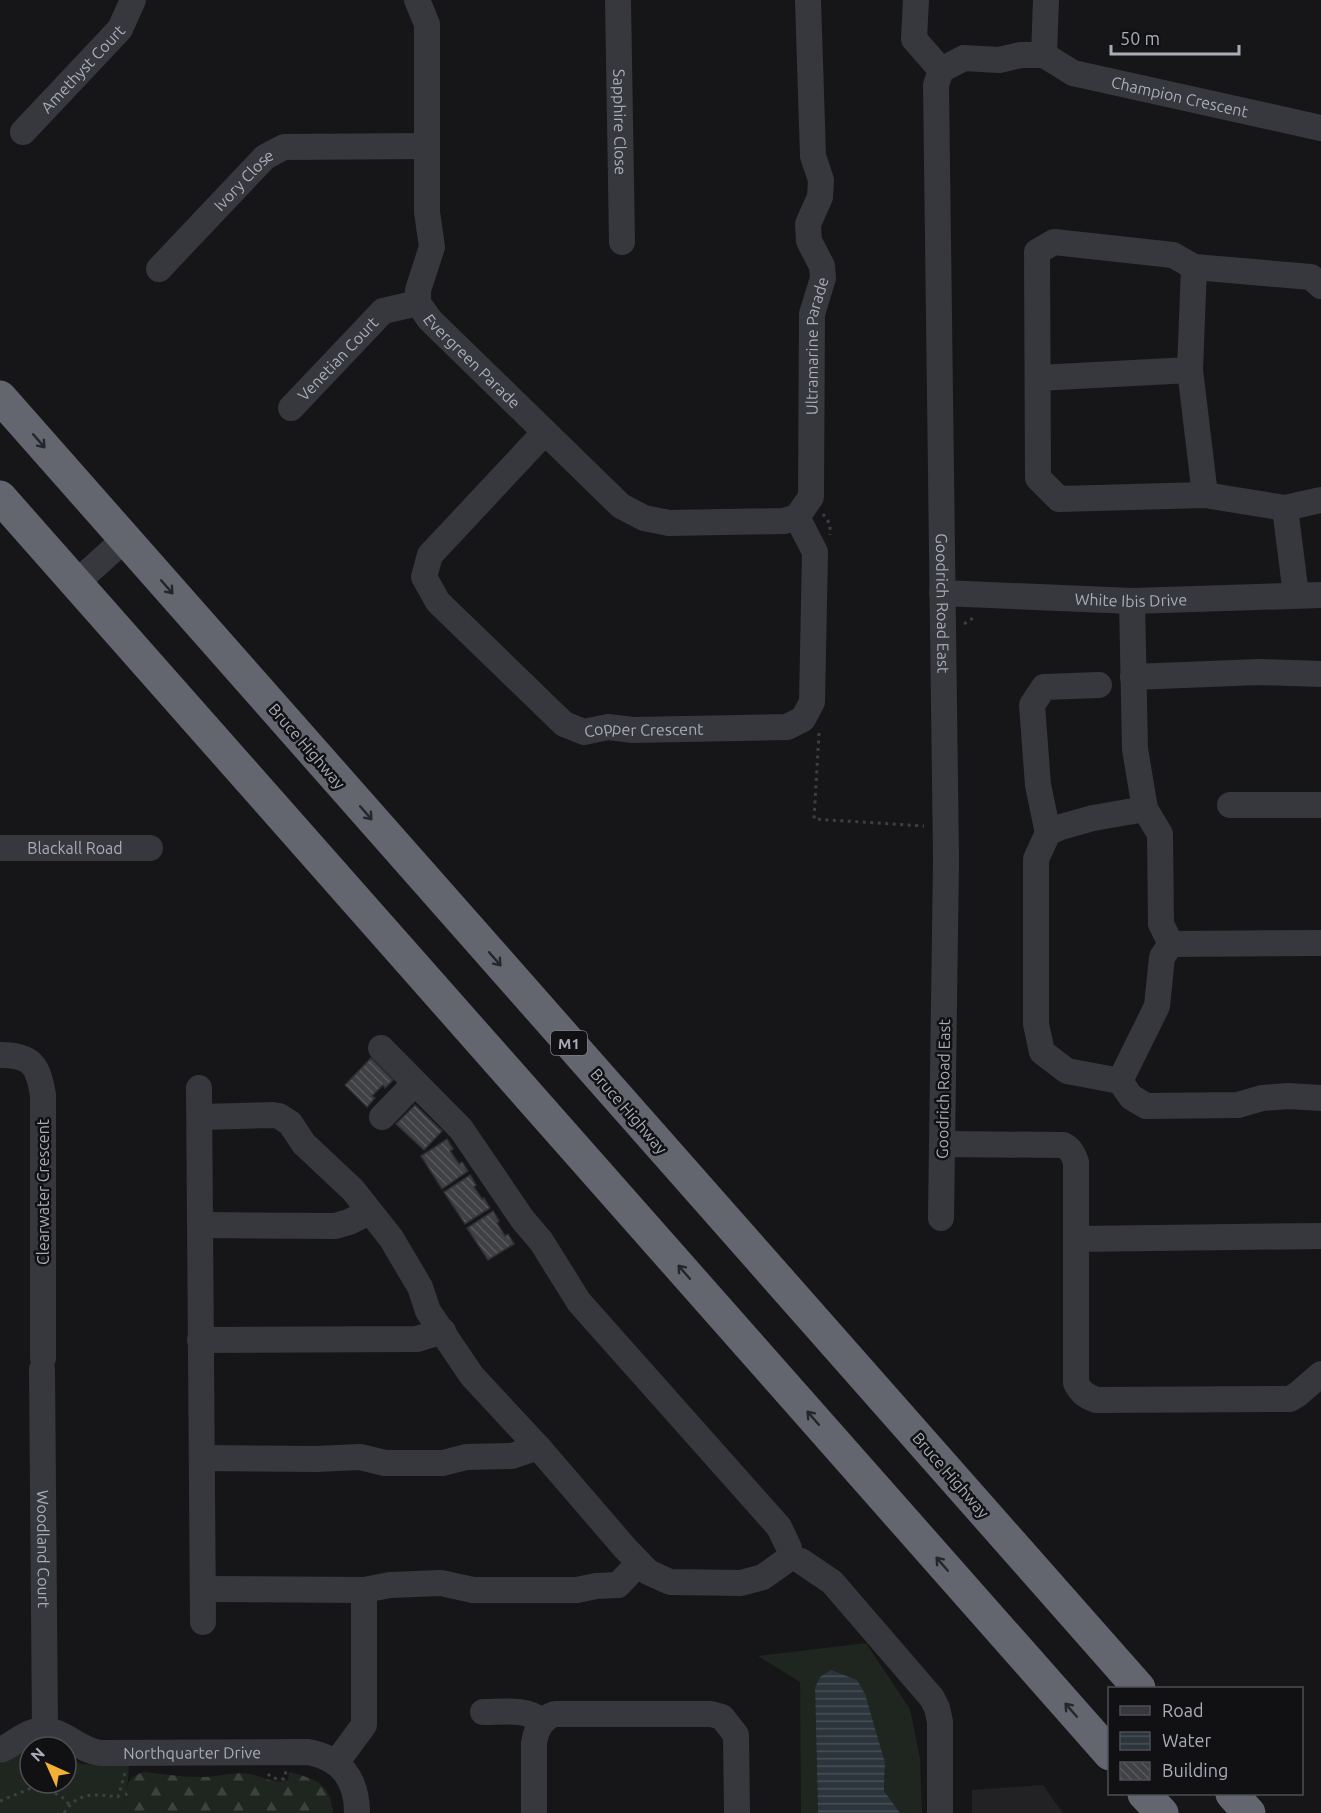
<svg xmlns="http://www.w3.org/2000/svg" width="1321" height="1813" font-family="Ubuntu,sans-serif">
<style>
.built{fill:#222225}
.grass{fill:#1e261f}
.forest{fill:url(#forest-firs)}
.water{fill:url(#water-rules)}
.building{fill:url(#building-back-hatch);stroke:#303034;stroke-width:1.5}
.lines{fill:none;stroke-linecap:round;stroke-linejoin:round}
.path{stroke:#3d3f44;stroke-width:3;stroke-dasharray:3 4.5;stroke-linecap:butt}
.minor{stroke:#37383d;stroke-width:26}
.highway{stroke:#63666e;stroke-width:33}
.oneway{stroke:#26262a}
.labels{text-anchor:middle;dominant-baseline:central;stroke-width:5;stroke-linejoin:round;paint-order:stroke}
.shield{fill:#111113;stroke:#7b7e86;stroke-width:1.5}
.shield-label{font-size:15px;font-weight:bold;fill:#a8adb8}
.street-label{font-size:16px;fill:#a8adb8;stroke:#111113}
</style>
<defs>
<pattern id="forest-firs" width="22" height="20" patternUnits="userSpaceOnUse" patternTransform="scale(1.5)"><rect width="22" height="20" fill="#1e261f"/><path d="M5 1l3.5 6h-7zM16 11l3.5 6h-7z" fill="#3c433d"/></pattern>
<pattern id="water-rules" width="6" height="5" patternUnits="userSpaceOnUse" patternTransform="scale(1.5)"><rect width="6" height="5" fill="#2c353c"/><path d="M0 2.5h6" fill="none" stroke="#485056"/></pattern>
<pattern id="building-back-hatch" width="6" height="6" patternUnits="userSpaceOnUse" patternTransform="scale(1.5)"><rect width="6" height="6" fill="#404145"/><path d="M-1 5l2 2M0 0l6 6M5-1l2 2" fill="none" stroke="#595a5e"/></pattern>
</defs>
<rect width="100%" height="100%" fill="#161618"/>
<path class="built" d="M1043,1785L1063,1813H972V1790Z"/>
<path class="grass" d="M866,1643L910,1709L920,1759L922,1813H900L884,1791L885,1763L815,1688L818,1813H801L800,1682L758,1656Z
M30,1748V1783H66V1754L81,1764L129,1765L128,1781L124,1798L133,1813H0V1764Z"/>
<path class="forest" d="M144,1772C163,1774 182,1777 200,1777C218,1777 234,1771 251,1774C264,1777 275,1785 288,1780L289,1772C316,1779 330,1783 333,1813H133L124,1798C128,1783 128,1777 144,1772Z"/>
<path class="water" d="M831,1670L857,1680L865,1694L885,1763L884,1791L900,1813H818L815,1688L820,1677Z"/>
<path class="building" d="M371,1058L393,1080L385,1088L383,1085L372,1096L375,1098L367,1107L345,1085Z
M415,1105L442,1131L424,1150L396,1124Z
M447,1139L453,1149L450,1151L459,1164L462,1162L468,1171L442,1189L421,1156Z
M470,1175L476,1185L474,1187L482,1199L484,1198L490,1208L465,1224L444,1192Z
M493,1211L499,1221L497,1223L505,1236L508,1234L514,1244L488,1260L467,1228Z"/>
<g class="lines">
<path class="path" d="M823,514L830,524V535
M964,624L976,616
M819,733L814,819L924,826
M268,1774L272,1778L284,1779L286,1771
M0,1801L39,1785L62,1797L69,1804
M64,1813C78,1791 96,1794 118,1797L125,1773"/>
<g class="minor">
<path id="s1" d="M417,0L427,24V212L432,247L418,290V303L430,320L621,506L644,518L669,523L784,521L797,517"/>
<path id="s2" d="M618,0L622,242"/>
<path d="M916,0L914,39L941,70"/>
<path d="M1044,55L1046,0"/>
<path id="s3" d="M941,70L936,85L946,860L941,1218"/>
<path id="s4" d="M941,70L964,58L999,60L1021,55H1044L1073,73L1321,128"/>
<path id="s5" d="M23,132L120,29L133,0"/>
<path d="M1194,267L1190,370L1205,495"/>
<path id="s6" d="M159,269L265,157L284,147L427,146"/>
<path d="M1321,286L1311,277L1194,267L1173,255L1054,242L1037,252L1038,478L1059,499L1205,495L1285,508L1321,500"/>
<path d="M1038,378L1190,370"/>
<path id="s7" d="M291,408L383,311L418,303"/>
<path id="s8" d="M545,432L430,555L424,577L438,602L564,724L584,732L608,727L633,730L787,727L803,719L812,702L815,552L797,517"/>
<path d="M1285,508L1296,595"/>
<path id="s9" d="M797,517L811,497L812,314L823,278L822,266L809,241L808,224L820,197L821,180L813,156L808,0"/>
<path d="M76,583L125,539"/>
<path id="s10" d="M942,593L1132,601L1321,595"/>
<path d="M1132,601L1135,749L1145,809L1160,834L1161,924L1171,944L1162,957L1157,1006L1120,1081L1067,1071L1042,1052L1036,1024V859L1048,833L1061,827L1093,818L1145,809"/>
<path d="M1133,677L1259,672L1321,674"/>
<path d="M1230,805H1321"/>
<path d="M1048,833L1038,785L1032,705L1044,687L1099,685"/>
<path id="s11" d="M0,848H150"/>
<path d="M1171,944L1321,943"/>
<path d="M381,1048L461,1129L523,1220L541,1241L579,1302L779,1527L789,1548"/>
<path d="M0,1055C32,1055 38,1065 43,1095V1358"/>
<path d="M1120,1081L1131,1097L1146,1106L1238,1105L1262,1098L1289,1096L1321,1098"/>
<path d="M199,1088L203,1622"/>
<path d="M200,1117L273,1115L279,1116L290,1123L304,1144L353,1190L391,1238L420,1287L428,1311L472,1376L538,1447L625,1548L648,1572L670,1582L741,1583L763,1577L784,1562"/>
<path d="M382,1117L415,1083"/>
<path d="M942,1144L1063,1145C1071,1149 1073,1154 1076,1162V1383C1081,1393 1086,1396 1096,1400L1290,1399L1298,1394L1321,1374"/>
<path d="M201,1225L335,1226L349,1222L369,1212"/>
<path d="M1076,1239L1321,1236"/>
<path d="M200,1340L417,1339L443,1331"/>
<path id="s12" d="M42,1369L45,1730"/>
<path d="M202,1458L316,1459L360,1457L385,1463H443L466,1457L512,1456L538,1447"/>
<path d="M801,1561L832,1582L932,1698L937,1708L940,1722V1813"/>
<path d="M203,1589L364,1590L390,1585L441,1583L473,1590H577L596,1586L618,1585L639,1563"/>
<path d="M483,1712C503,1712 526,1708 542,1721"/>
<path id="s13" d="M0,1750C12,1746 21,1735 33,1732C61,1724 74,1749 100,1753L308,1752C341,1758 357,1779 357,1813"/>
<path d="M336,1763L364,1725V1590"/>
<path d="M534,1813V1743C536,1730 541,1718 555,1714H711L722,1717L736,1735L737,1813"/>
</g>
<path class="highway" d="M0,397L1139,1688
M0,497L1110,1754
M1144,1794L1162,1813
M1232,1794L1249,1813"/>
</g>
<defs><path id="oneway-shaft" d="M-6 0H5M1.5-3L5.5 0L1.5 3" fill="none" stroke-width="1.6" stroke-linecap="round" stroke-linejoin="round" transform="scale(1.5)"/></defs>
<g class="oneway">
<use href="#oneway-shaft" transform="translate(39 441) rotate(49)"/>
<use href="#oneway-shaft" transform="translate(167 587) rotate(49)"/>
<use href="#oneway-shaft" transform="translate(366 813) rotate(49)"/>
<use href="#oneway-shaft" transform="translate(495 959) rotate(49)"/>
<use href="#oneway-shaft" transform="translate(684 1272) rotate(-131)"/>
<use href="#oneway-shaft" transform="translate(813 1418) rotate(-131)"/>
<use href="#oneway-shaft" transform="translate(942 1564) rotate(-131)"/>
<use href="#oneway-shaft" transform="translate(1071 1710) rotate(-131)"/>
</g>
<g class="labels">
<rect class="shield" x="551" y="1031" width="36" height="24" rx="4.5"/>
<g class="shield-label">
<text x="569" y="1043">M1</text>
</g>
<g class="street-label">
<text stroke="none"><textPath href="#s5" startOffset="87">Amethyst Court</textPath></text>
<text stroke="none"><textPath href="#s4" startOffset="250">Champion Crescent</textPath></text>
<text stroke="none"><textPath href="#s2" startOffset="122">Sapphire Close</textPath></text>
<text stroke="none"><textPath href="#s6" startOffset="123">Ivory Close</textPath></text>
<text stroke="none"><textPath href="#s9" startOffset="176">Ultramarine Parade</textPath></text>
<text stroke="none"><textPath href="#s7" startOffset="68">Venetian Court</textPath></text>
<text stroke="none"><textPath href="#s1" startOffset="387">Evergreen Parade</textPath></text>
<text stroke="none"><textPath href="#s10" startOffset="189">White Ibis Drive</textPath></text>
<text stroke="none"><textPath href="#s3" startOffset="534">Goodrich Road East</textPath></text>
<text stroke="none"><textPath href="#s8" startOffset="477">Copper Crescent</textPath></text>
<text transform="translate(307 746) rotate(49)">Bruce Highway</text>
<text stroke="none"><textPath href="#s11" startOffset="75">Blackall Road</textPath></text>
<text transform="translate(943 1089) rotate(-89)">Goodrich Road East</text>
<text transform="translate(629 1111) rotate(49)">Bruce Highway</text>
<text transform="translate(43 1192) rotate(-90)">Clearwater Crescent</text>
<text transform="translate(951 1475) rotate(49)">Bruce Highway</text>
<text stroke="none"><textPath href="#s12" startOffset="180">Woodland Court</textPath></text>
<text stroke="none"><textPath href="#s13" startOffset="202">Northquarter Drive</textPath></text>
</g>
</g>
<rect x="1108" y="1687" width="195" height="108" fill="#111113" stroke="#4d4f55" stroke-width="1.5"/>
<rect x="1120" y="1706" width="30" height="9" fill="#37383d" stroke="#4d4f55" stroke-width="1.5"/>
<text x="1162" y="1717" font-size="18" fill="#a8adb8">Road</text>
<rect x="1120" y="1732" width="30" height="18" fill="url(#water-rules)" stroke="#4d4f55" stroke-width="1.5"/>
<text x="1162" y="1747" font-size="18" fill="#a8adb8">Water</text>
<rect x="1120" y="1762" width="30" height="18" fill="url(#building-back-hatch)" stroke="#4d4f55" stroke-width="1.5"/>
<text x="1162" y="1777" font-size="18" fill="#a8adb8">Building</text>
<g transform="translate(48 1765) rotate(315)"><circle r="28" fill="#111113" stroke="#4d4f55" stroke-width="1.5"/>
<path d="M0-4.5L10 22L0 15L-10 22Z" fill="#f2b134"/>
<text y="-9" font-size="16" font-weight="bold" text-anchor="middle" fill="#a8adb8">N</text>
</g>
<path d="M1111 45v9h128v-9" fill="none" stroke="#a8adb8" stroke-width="3"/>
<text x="1120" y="45" font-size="18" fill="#a8adb8" stroke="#111113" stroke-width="4.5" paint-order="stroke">50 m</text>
</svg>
